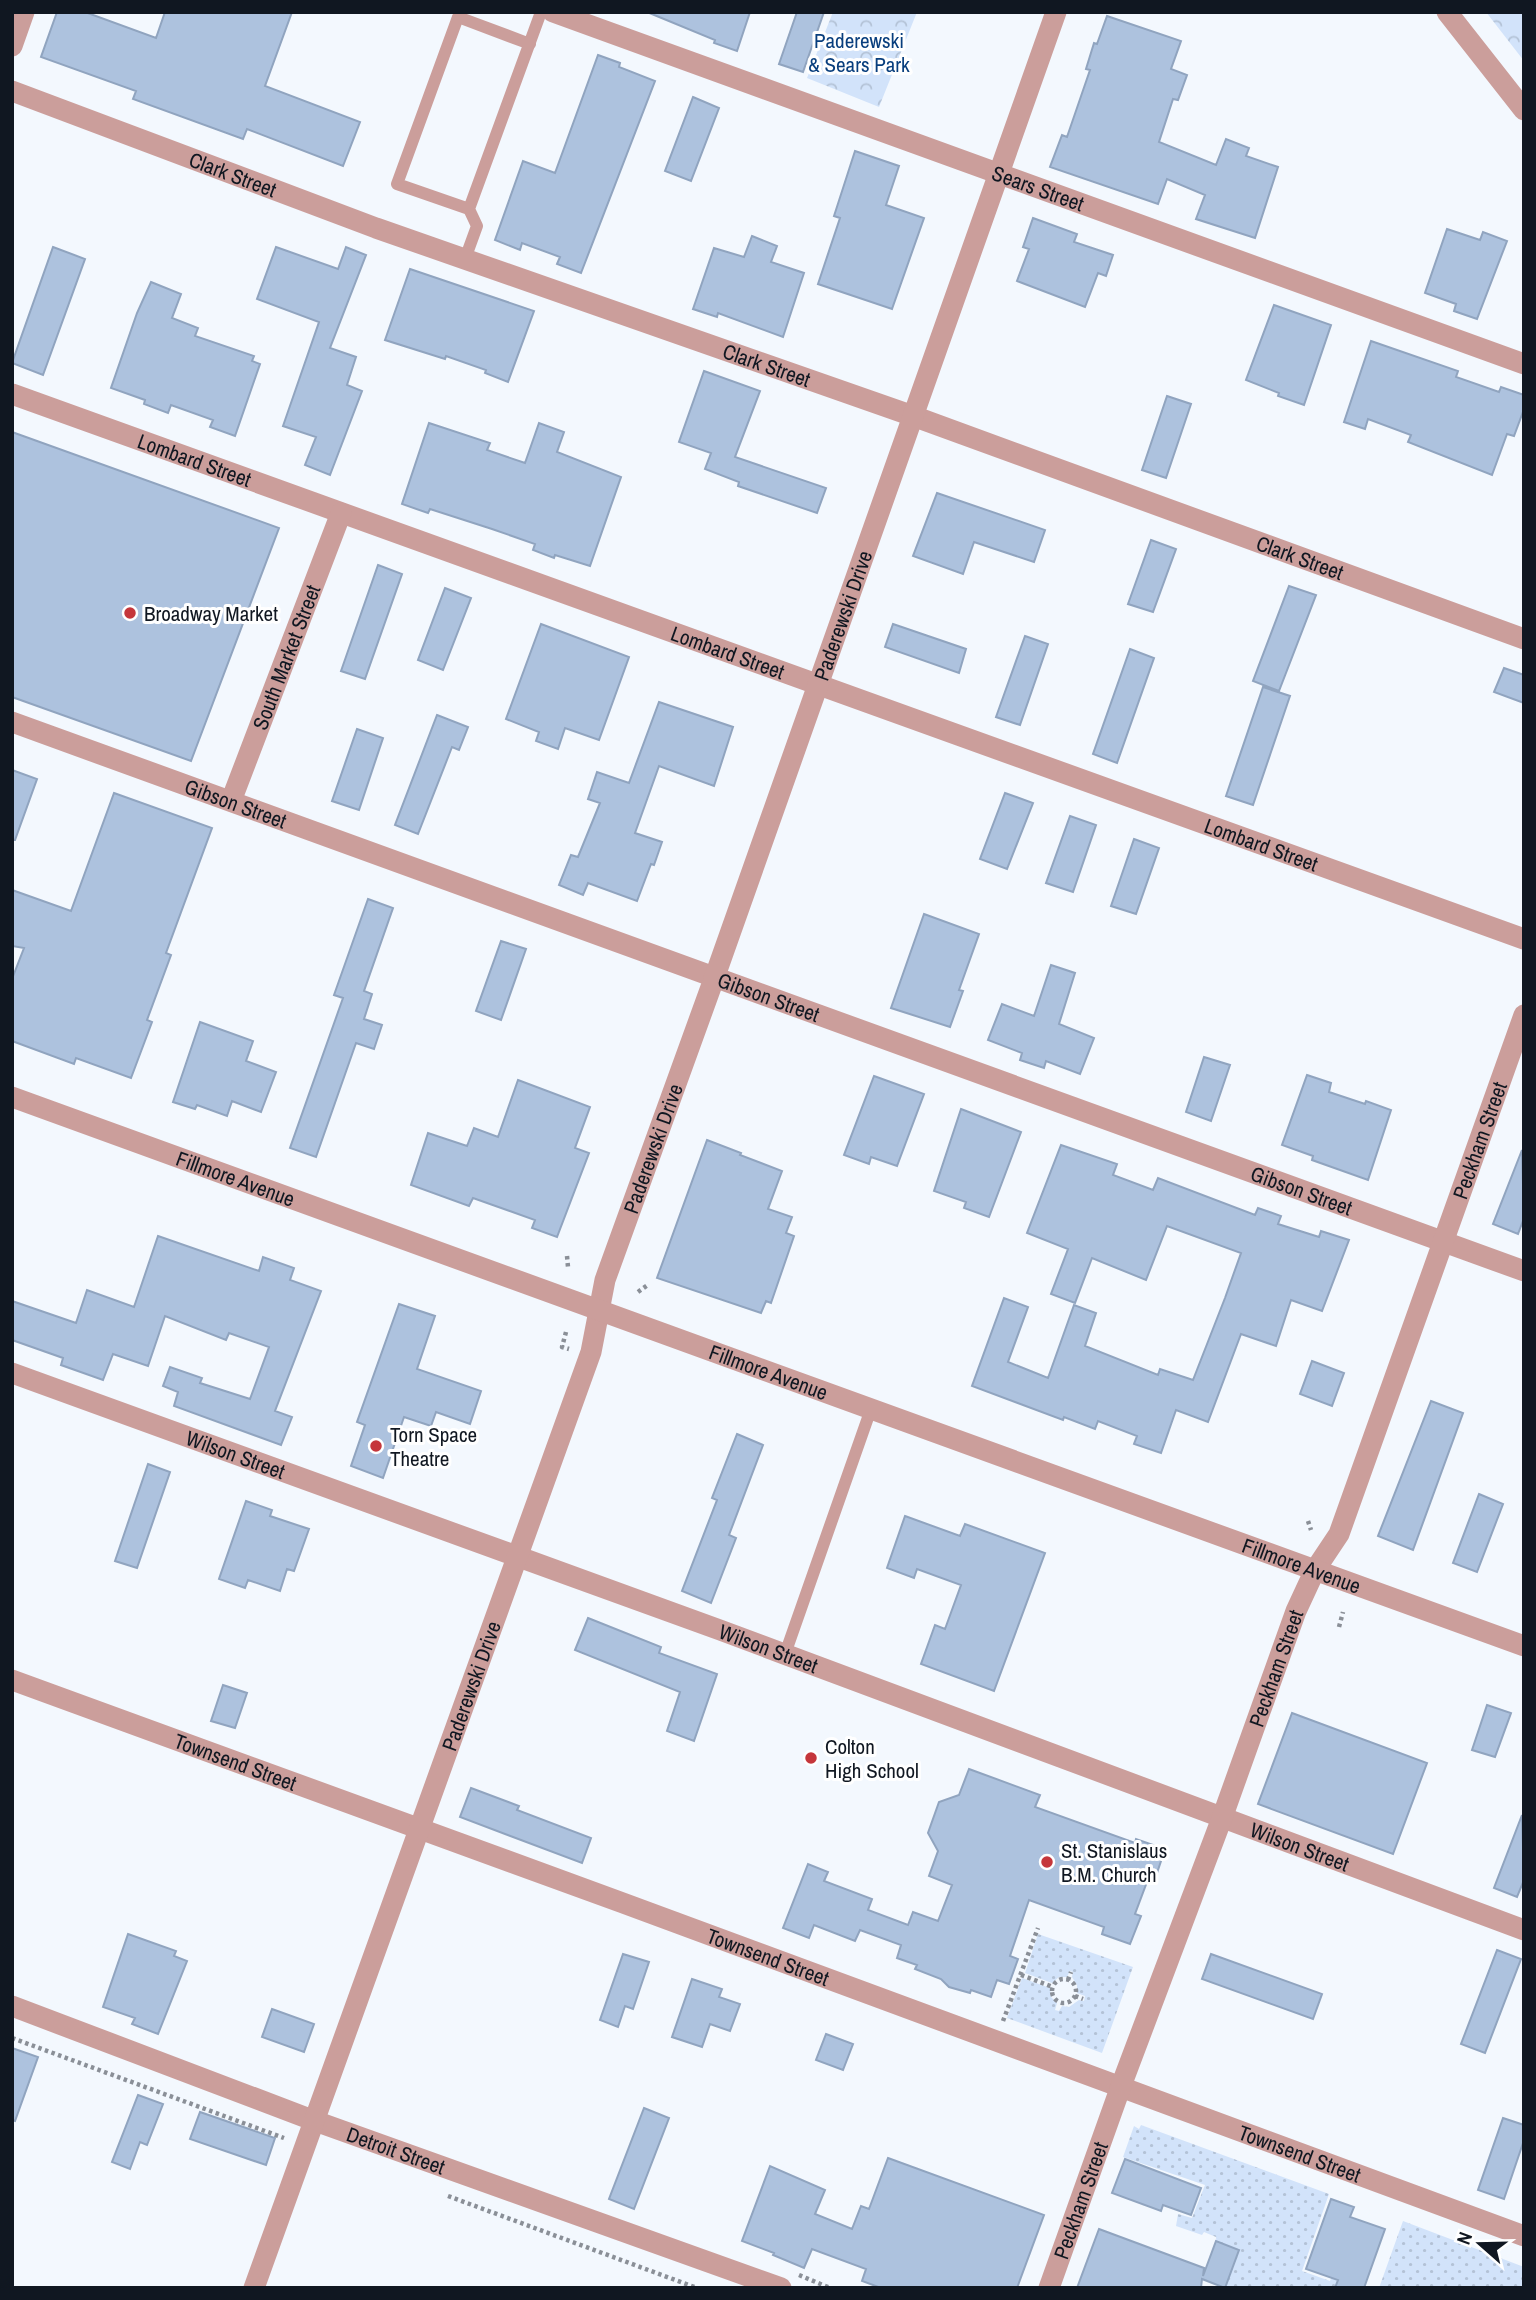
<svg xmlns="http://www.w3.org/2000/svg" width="1536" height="2300" font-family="'Archivo Narrow',sans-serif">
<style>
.grass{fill:url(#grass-dots)}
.park{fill:url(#park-crowns)}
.building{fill:#adc2de;stroke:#90a4bf;stroke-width:2}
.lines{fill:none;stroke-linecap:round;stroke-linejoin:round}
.path{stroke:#8a8f97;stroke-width:4.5;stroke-dasharray:3.5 3.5;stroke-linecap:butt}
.service{stroke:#cb9e9b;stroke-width:12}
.minor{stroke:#cb9e9b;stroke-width:21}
.tertiary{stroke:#cb9e9b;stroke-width:21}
.poi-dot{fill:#c5363b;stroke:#fff;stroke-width:2.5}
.labels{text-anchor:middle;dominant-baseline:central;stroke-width:6;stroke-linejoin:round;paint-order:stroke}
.park-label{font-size:21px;fill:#083e7d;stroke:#fff}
.street-label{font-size:21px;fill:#101721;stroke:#fff}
.poi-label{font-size:21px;fill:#101721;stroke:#fff;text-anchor:start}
</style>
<defs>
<pattern id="grass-dots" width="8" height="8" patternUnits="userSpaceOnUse" patternTransform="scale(1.75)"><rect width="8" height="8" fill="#d2e3fa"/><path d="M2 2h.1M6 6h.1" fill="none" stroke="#b3c2d6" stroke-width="1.8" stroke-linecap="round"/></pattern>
<pattern id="park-crowns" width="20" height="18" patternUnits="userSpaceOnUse" patternTransform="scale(1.75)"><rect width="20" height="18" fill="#d2e3fa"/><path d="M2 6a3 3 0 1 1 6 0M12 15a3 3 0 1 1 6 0" fill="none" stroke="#b3c2d6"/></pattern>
</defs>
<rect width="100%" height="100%" fill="#f3f8fe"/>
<path class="grass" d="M1038,1934L1133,1967L1102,2053L1007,2018L1022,1978L1050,1988L1051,1997L1057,2003L1055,2010L1059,2011L1062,2006L1069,2007L1079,2000L1084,2001L1085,1996L1077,1993V1985L1072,1977L1073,1972L1070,1971L1067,1977H1059L1052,1983L1025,1973Z
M1141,2125L1329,2194L1302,2271L1330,2281L1341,2252L1346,2253L1335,2288H1219L1216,2237L1204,2232L1202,2235L1176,2226L1178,2214L1192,2218L1205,2185L1123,2157L1134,2126L1139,2129Z
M1403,2221L1524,2267V2288H1379Z"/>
<path class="park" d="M833,12H917L879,107L807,78Z
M1486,12H1524V61Z"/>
<path class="building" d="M57,12H85L156,38L165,12H292L265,86L360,122L343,166L247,129L243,139L133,99L136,91L41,57Z
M647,12H750L737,51L714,43L715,40Z
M797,12H824L803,72L779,64Z
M1107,16L1181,41L1171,69L1187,75L1178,100L1173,99L1159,142L1216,165L1226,139L1249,148L1246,156L1278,167L1255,238L1196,219L1205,195L1167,179L1158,204L1050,167L1062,135L1067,137L1090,70L1086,69L1094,43L1097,44Z
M598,55L620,63L619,67L655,81L581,273L557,264L560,257L522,243L520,250L495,240L523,161L555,173Z
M693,97L719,108L691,181L665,171Z
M855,151L899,166L886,205L924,218L892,309L818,284L840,218L834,216Z
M1033,218L1077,234L1074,242L1113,255L1106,276L1098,273L1085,307L1017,281L1029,249L1023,247Z
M1447,229L1480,240L1483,232L1507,241L1477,319L1454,311L1456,304L1425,293Z
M752,236L777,246L771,262L804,273L783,337L718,313L717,317L693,309L714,248L744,257Z
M53,247L85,259L43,375L12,363Z
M276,247L338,269L346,247L366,255L330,348L356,357L347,385L362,391L330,475L305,465L316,437L283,426L319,322L257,299Z
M410,269L534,311L508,382L485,373L486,370L446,356L445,359L385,340Z
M151,282L181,294L172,318L198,328L195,336L254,356L252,361L260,364L235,436L210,427L213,420L171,405L168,413L144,404L145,400L111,388L137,313Z
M1274,305L1331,325L1304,405L1278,396L1279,393L1246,380Z
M1371,341L1458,371L1456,377L1499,392L1501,387L1524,395V409L1514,436L1507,434L1492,475L1408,442L1411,435L1368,419L1365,429L1344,422Z
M704,371L760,391L735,457L826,488L817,513L738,486L739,482L705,469L711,453L679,442Z
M1167,396L1191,404L1166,478L1142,470Z
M429,423L490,443L487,450L525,463L539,423L564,432L557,452L621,477L590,566L555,555L554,558L533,550L535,544L492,529L430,509L428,513L402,504Z
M12,432L279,528L191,761L12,697Z
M937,493L1045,530L1034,562L974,542L963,574L913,556Z
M1151,540L1176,549L1153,612L1128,604Z
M378,565L402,574L365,679L341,671Z
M1289,586L1316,595L1279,691L1253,681Z
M445,588L471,598L443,670L418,660Z
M541,624L629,657L599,740L565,728L558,749L536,741L539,732L506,719Z
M893,624L966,649L959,673L885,647Z
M1025,636L1048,644L1020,725L996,717Z
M1130,649L1154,658L1117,763L1093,754Z
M1504,668L1524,675V703L1494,692Z
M1263,687L1290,696L1253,805L1226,796Z
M659,702L733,727L714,786L659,766L635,833L662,842L654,865L651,864L637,901L588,883L583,895L559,885L571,855L578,857L600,803L588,799L597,772L629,783Z
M437,715L468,727L459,750L452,747L418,834L395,825Z
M357,729L383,738L359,810L332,801Z
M12,770L37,779L15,840H12Z
M114,793L212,828L166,953L171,955L147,1020L152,1022L131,1078L76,1058L74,1064L12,1041V979L24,948L12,946V890L71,911Z
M1005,793L1033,803L1007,869L980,859Z
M1070,816L1096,825L1073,892L1046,883Z
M1134,839L1159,848L1136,914L1111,906Z
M368,899L393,908L364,991L372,994L364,1019L382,1025L374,1049L356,1043L316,1157L290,1148L343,998L334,995Z
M924,914L979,934L959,990L963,991L950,1027L891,1008Z
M501,941L526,949L501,1020L476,1011Z
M1051,965L1075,973L1059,1024L1094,1038L1080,1074L1046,1061L1044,1068L1020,1060L1022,1053L988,1040L1002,1004L1034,1016Z
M200,1022L253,1041L246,1061L276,1072L261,1112L232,1101L227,1116L197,1105L195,1109L173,1102Z
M1204,1057L1230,1065L1211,1121L1186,1112Z
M1307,1075L1331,1083L1329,1092L1365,1104L1366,1101L1391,1110L1368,1180L1312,1160L1313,1156L1282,1145Z
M874,1076L924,1094L897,1166L871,1157L869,1164L844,1155Z
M518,1080L590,1107L575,1148L589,1153L557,1237L532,1228L535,1220L473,1198L469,1206L411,1185L428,1133L467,1146L474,1128L498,1137Z
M961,1109L1021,1132L989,1217L964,1208L966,1202L934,1191Z
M707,1140L741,1153L740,1155L782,1171L768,1209L792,1217L786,1233L794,1236L771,1303L766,1301L761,1313L657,1278Z
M1061,1145L1117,1164L1113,1175L1153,1190L1158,1178L1255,1215L1258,1208L1281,1216L1278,1224L1319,1237L1321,1231L1349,1240L1322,1311L1291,1300L1276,1346L1241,1334L1208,1422L1176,1410L1161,1453L1134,1444L1137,1436L1098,1421L1095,1429L1064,1417L1063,1420L972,1386L1004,1298L1028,1307L1008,1362L1048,1378L1074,1305L1096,1313L1085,1346L1158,1375L1160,1369L1193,1380L1225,1298L1241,1253L1167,1226L1146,1280L1092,1258L1075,1303L1051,1294L1068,1249L1027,1233Z
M1522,1150L1524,1218L1518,1234L1493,1224Z
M158,1236L259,1271L263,1257L294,1268L290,1280L321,1291L275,1411L292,1417L281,1445L174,1406L178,1392L163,1386L170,1367L202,1378L200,1383L250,1399L269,1347L229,1333L226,1340L165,1316L148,1366L113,1354L103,1380L61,1365L63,1358L12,1340V1301L76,1323L87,1290L134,1307Z
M399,1304L435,1316L417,1369L481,1391L470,1424L436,1412L431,1426L404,1417L383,1478L351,1466L365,1425L357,1422Z
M1312,1361L1344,1373L1332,1406L1300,1394Z
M1431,1401L1463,1413L1413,1550L1378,1536Z
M737,1434L763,1445L729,1535L736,1538L711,1603L682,1591L717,1500L712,1498Z
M148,1464L170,1472L137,1568L115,1561Z
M1479,1494L1503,1504L1477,1572L1453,1563Z
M246,1501L272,1510L270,1516L309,1529L294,1571L287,1569L280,1591L248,1580L245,1588L219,1579Z
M905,1516L960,1536L965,1524L1045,1553L994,1691L921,1664L935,1625L945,1629L961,1585L917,1569L914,1578L887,1568Z
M588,1618L661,1647L659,1653L717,1674L694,1741L667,1731L680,1692L575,1650Z
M223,1685L247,1693L235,1728L211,1721Z
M1487,1705L1511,1713L1495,1757L1472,1750Z
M1292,1713L1427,1763L1393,1854L1258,1804Z
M969,1769L1040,1795L1035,1807L1135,1843L1136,1839L1165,1849L1156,1876L1150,1874L1135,1914L1141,1916L1130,1944L1102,1934L1104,1927L1029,1900L1010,1956L1018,1959L1009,1984L997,1980L991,1997L971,1990L970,1993L949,1987L941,1979L915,1969L917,1965L897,1958L901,1945L860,1930L855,1941L814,1925L809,1938L783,1928L808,1864L828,1872L824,1881L872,1899L868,1910L908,1925L913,1912L938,1921L952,1885L929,1876L938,1851L928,1833L939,1802L959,1795Z
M471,1788L519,1806L517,1810L591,1838L582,1863L460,1817Z
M1522,1815L1524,1880L1517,1897L1494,1888Z
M128,1934L176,1951L174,1956L187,1961L158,2034L132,2024L135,2018L103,2007Z
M1497,1950L1521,1959L1485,2053L1461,2044Z
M623,1954L649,1962L633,2009L625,2006L618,2027L600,2020Z
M1211,1954L1322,1994L1313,2019L1202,1979Z
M692,1979L722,1989L719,1997L740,2004L730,2031L710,2024L702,2047L672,2037Z
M272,2009L314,2024L304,2052L262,2037Z
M826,2034L853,2044L843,2070L816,2060Z
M12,2048L38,2057L15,2121L12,2120Z
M138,2095L163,2104L147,2145L140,2142L130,2169L112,2162Z
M644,2108L669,2118L634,2209L609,2199Z
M200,2112L275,2138L266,2165L190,2139Z
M1503,2118L1524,2125V2140L1504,2199L1478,2190Z
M888,2158L1044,2215L1017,2288H881L862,2281L866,2269L812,2249L804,2268L773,2255L774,2253L742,2241L770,2166L825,2190L815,2214L852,2229L861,2206L869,2209Z
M1125,2159L1201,2188L1191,2215L1163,2205L1161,2211L1112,2193Z
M1331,2199L1354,2207L1350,2217L1385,2229L1364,2288H1335L1338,2280L1306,2269Z
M1099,2229L1204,2268L1203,2276L1216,2241L1239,2250L1225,2288L1202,2279L1201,2288H1077Z"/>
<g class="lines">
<path class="path" d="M567,1256L568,1267
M638,1292L649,1284
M566,1332L562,1347L569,1349
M1308,1521L1311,1530
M1339,1627L1343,1612
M1021,1975L1053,1987
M1052 1991a12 12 0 1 1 24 0a12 12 0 1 1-24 0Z
M1068,1980L1071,1972
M1075,1996L1083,1999
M1003,2021L1038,1928
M12,2038L284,2138
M448,2196L697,2288
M799,2275L830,2288"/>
<path class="service" d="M530,44L458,17L397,184L469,209L541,12
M465,259L477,226L469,209
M785,1654L871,1409"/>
<g class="minor">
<path id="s1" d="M553,12L1524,364"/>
<path d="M1447,12L1524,110"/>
<path d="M12,46L24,12"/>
<path id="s2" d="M12,91L376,228L913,416L1524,639"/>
<path id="s3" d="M12,394L1524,939"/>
<path id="s4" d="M12,722L1524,1271"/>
<path id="s5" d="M231,801L341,513"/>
<path id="s6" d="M12,1373L720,1630L1524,1930"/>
<path id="s7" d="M12,1680L623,1903L1524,2236"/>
<path id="s8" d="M12,2006L315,2121L781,2288"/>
<path id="s9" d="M254,2288L591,1352L605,1280L715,976L1056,12"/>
<path id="s10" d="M1049,2288L1121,2086L1222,1818L1296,1611L1315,1570L1339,1534L1524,1015"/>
</g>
<path class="tertiary" id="s11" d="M12,1097L1524,1646"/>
</g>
<g class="poi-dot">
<circle cx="130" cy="613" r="7"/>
<circle cx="376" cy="1446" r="7"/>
<circle cx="811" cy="1758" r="7"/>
<circle cx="1047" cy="1862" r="7"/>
</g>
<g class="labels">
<g class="park-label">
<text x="859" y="40">Paderewski<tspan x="859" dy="24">&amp; Sears Park</tspan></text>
</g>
<g class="street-label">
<text stroke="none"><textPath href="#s2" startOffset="236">Clark Street</textPath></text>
<text stroke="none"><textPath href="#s1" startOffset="516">Sears Street</textPath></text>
<text stroke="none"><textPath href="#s2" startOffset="803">Clark Street</textPath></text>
<text stroke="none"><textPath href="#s3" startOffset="194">Lombard Street</textPath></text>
<text stroke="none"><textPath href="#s2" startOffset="1370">Clark Street</textPath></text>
<text stroke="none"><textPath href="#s9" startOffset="1774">Paderewski Drive</textPath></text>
<text stroke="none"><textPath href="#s3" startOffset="761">Lombard Street</textPath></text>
<text stroke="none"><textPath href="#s5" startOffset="154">South Market Street</textPath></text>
<text stroke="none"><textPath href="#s4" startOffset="238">Gibson Street</textPath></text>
<text stroke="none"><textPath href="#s3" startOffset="1328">Lombard Street</textPath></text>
<text stroke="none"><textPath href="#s4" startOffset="805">Gibson Street</textPath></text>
<text stroke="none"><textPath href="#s10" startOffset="1227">Peckham Street</textPath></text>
<text stroke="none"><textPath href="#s9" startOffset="1208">Paderewski Drive</textPath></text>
<text stroke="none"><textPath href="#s11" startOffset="238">Fillmore Avenue</textPath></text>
<text stroke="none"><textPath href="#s4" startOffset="1372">Gibson Street</textPath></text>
<text stroke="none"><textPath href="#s11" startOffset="805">Fillmore Avenue</textPath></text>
<text stroke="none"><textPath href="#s6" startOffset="238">Wilson Street</textPath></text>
<text stroke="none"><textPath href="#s11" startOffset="1372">Fillmore Avenue</textPath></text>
<text stroke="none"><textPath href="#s6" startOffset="805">Wilson Street</textPath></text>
<text stroke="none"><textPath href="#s10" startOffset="660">Peckham Street</textPath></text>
<text stroke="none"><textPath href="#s9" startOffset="640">Paderewski Drive</textPath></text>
<text stroke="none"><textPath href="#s7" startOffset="238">Townsend Street</textPath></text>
<text stroke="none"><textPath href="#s6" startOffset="1372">Wilson Street</textPath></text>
<text stroke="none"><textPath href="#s7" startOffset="805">Townsend Street</textPath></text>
<text stroke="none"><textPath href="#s8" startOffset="410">Detroit Street</textPath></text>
<text stroke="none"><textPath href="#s7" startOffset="1372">Townsend Street</textPath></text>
<text stroke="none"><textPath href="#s10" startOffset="93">Peckham Street</textPath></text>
</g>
<g class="poi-label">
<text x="144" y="613">Broadway Market</text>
<text x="390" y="1434">Torn Space<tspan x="390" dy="24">Theatre</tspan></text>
<text x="825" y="1746">Colton<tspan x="825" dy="24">High School</tspan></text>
<text x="1061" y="1850">St. Stanislaus<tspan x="1061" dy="24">B.M. Church</tspan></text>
</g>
</g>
<rect width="1536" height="2300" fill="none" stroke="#101721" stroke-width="28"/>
<g transform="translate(1480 2244) rotate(290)" stroke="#ffffff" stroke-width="5" paint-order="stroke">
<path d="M0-5L12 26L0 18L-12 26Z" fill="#101721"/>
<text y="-10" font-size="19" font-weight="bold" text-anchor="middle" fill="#101721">N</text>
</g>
</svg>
